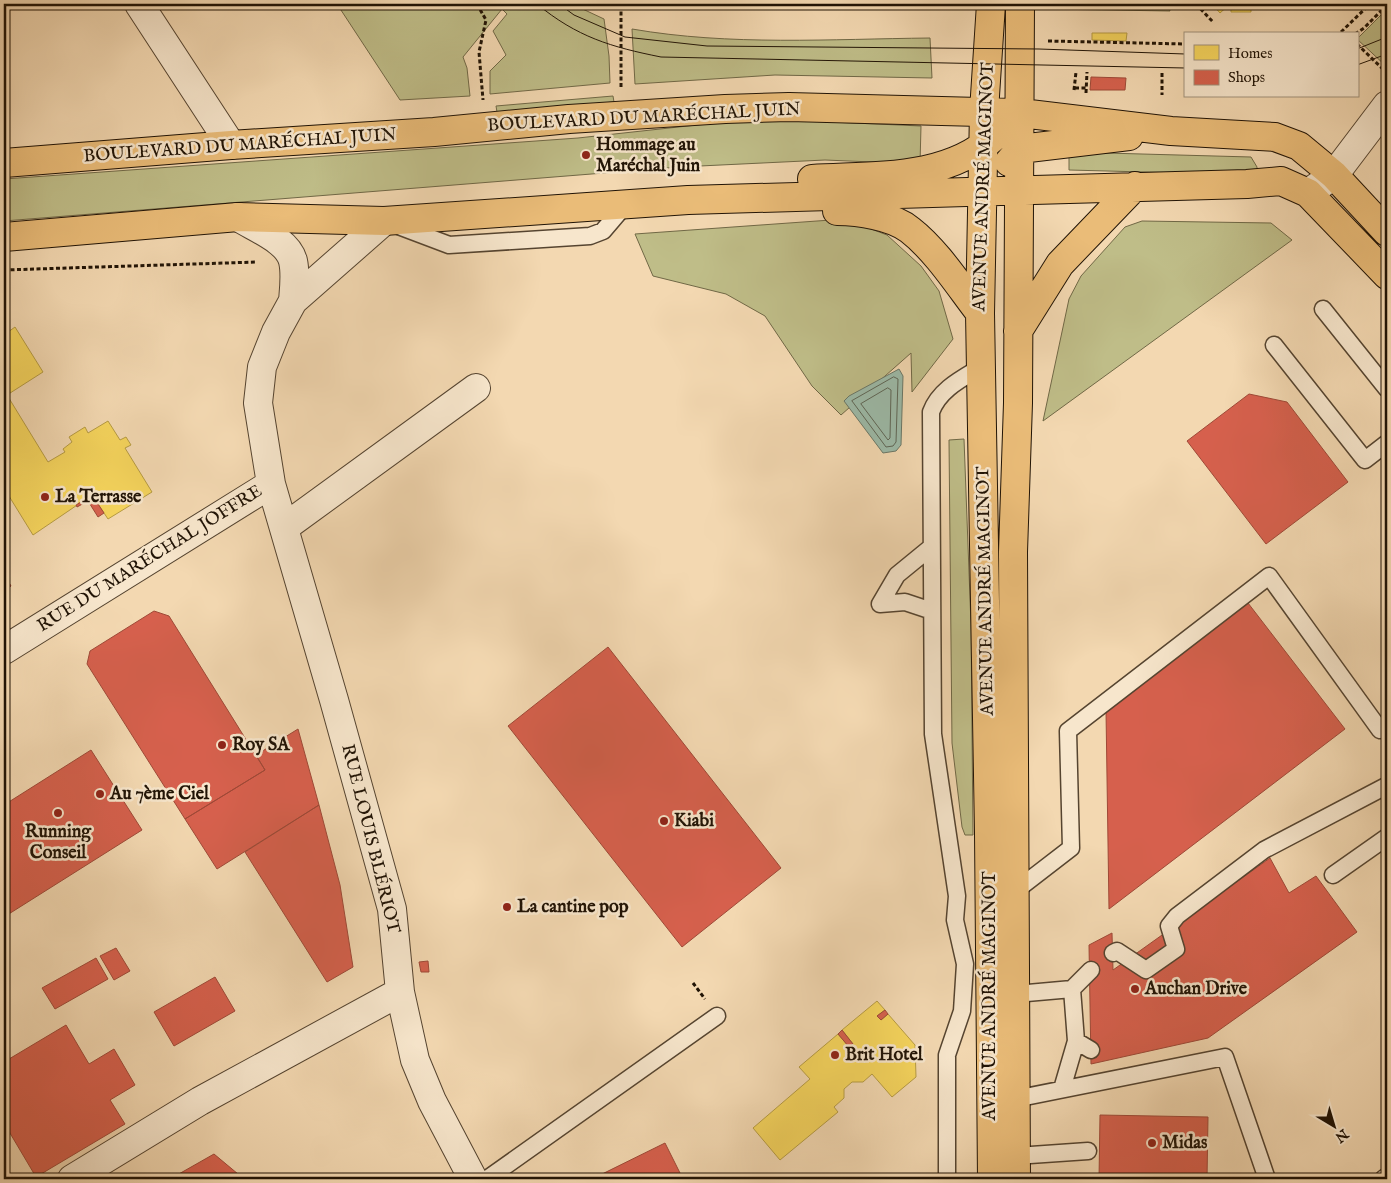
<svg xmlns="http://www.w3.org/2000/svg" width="1391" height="1183" font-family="'IM FELL English',serif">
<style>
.green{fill:#bfbd88;stroke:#706846}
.water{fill:#9cbaa8;stroke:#6a7767}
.homes{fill:#f6d55c;stroke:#b69b42}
.shops{fill:#d6604d;stroke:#9f4937}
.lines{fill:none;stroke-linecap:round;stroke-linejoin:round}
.shore{stroke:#5e6656;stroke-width:1}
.service-casing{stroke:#554430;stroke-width:19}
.minor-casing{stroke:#554430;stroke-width:30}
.primary-casing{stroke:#201305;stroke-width:30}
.path{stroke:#201305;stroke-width:3;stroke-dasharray:4 2.5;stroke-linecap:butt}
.service{stroke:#f7e6cc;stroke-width:16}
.minor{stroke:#f7e6cc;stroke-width:28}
.primary{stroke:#eabc78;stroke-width:28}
.tram{stroke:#201305;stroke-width:1}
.poi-dot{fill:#8f2418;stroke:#f7e6cc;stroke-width:2}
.labels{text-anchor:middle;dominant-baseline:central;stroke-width:5;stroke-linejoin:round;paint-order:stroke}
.street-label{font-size:18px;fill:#201305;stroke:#f7e6cc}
.poi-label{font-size:18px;font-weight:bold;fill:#201305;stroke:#f7e6cc;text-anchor:start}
</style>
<rect width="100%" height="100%" fill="#f3d8b1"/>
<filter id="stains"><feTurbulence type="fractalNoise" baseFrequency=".004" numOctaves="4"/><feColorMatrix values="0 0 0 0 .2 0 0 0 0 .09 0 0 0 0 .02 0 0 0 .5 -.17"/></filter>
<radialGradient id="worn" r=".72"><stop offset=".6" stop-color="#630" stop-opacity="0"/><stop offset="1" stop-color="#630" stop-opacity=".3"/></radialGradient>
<path class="green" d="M337,4H572L604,19L609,56L610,83L490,94V71L506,55L493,31L507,14L502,9L463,57L467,68L470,96L400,100Z
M1047,4H1168L1170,11L1047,9Z
M1387,9V67L1357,39Z
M632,29C730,46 831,39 930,38L932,78L775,75L635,84Z
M613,96L614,102L497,112L496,106Z
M808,121L921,126L920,164L825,160L679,167L4,221V179L578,138L724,122Z
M1069,152L1251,157L1257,167V171L1183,173L1069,170Z
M845,219L887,235L921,266L939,291L953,339L912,392L911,353L841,415L812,386L765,316L726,294L653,276L635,234Z
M1142,221L1271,223L1292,240L1043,421L1069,299L1081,276L1125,227Z
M964,439L971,625L973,835H965L962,827L952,743L949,440Z"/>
<path class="water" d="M899,369L903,376L901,445L896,451L883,453L844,401L849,396Z"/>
<path class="homes" d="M1212,4H1230L1220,13Z
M1231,4H1251V12H1231Z
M1092,33H1127L1126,41L1092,40Z
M15,327L43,372L7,395L48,462L65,452L63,449L72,442L69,437L85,427L88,433L108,421L120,440L126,437L131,445L125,448L152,492L108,519L92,495L33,535L4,488V335Z
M877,1001L885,1010L877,1016L881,1020L888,1014L915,1045L916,1077L892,1097L872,1074L863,1082H852L844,1089V1098L834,1107L838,1112L780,1160L753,1128L810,1079L799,1067L838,1034L849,1047L853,1044L842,1030Z"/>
<path class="shops" d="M1091,77L1126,78L1125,90H1090Z
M1249,394L1287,402L1348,482L1266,544L1187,441Z
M92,495L104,513L98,517L88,501L77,507L76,505Z
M4,574L11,586L4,591Z
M1248,603L1345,729L1109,909L1106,711Z
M154,611L169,616L265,770L185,819L87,664L90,651Z
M608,647L781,868L682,947L508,726Z
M298,729L319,805L217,869L185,819L265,770L256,755Z
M91,750L142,830L4,917V805Z
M319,805L340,885L353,967L327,982L245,852Z
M1270,858L1289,893L1316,876L1357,932L1208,1038L1091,1064L1089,945L1112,933L1113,970Z
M116,948L130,971L114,980L100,956Z
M96,958L108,979L55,1009L42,988Z
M428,961L429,972H421L419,962Z
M215,977L235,1011L174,1046L154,1012Z
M885,1010L888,1014L881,1020L877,1016Z
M66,1025L89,1064L114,1049L135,1085L110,1100L125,1124L36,1177L4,1123V1062Z
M842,1030L853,1044L849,1047L838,1034Z
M1100,1115L1208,1117L1207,1179H1099Z
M665,1143L683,1179H592Z
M214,1154L244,1179H170Z"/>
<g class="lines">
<path class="shore" d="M894,377L898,379L896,442L893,446L886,447L852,401Z
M888,388L891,390L890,438L888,440L861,404Z"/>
<defs>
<path id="service" d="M396,225L449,245L590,236L603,231L626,204
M1323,309L1387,389
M1274,345L1365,460L1387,443
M880,604L897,575L930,548
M880,604L905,602L932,611
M1333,875L1387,837
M1014,892L1071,848L1068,731L1269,576L1380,730L1387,724
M1113,953L1117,951L1146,970L1176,949L1169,926L1177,916L1264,850L1386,786
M1091,970L1072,989L1076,1041L1091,1050
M1015,994L1072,989
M1062,1089L1076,1041
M1015,1099L1225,1057L1267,1179
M1015,1156L1088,1151
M487,1179L717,1016
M947,1179V1055L962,1011L965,964L955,920L957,896L933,734L931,412C939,390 961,379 981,367
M1383,1179L1387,1176"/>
<path id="minor" d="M139,4L231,145
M1308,193L1334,175L1387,105
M238,217C255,228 288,240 293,261C296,274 294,289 293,301
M285,527L476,388
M4,650L271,484
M400,992L415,1060L432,1101L473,1179
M72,1179L200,1101L400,992L392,909L334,700L271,484L258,403L262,367L276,332L293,301L384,221"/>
<path id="primary" d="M991,4L984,111L980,313L989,833L992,1179
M1009,162L1020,149L1129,136
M4,163L231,145L434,132L569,119L725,109L789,107L1021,113L1171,131L1275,137L1299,146L1334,175L1387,232
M812,179C875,175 946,181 995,136
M837,211C858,211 893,216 910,230C937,251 959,286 980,313
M4,237L238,217L384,221L688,200L1247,184L1281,181L1308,193L1387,275
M1018,331L1060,264L1135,186
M1016,1179L1013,552L1018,403L1020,4"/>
</defs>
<use href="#service" class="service-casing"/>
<use href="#minor" class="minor-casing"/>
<use href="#primary" class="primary-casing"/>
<path class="path" d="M477,4L486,20L479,52L483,100
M1196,4L1213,22
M1341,32L1370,4
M1355,34L1364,28L1387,5
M1048,41L1185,44
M1357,44L1387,73
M1162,73V95
M621,87V4
M1075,88H1086
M1074,90L1076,72
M1086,93L1087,72
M1236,97V96
M4,270L257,262
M693,983L705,999"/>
<use href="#service" class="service"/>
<use href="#minor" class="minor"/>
<use href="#primary" class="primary"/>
<path class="tram" d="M537,4C577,37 611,47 661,57L1185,68
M559,4L574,15L625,37L707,46L1039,49L1185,54
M1357,49L1387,37
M1357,65L1387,54"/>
</g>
<g class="poi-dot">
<circle cx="586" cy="155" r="5"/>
<circle cx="45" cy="497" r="5"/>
<circle cx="222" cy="745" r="5"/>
<circle cx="100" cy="794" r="5"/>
<circle cx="58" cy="813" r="5"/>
<circle cx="664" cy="821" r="5"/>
<circle cx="507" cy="907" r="5"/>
<circle cx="1135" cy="989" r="5"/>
<circle cx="835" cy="1055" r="5"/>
<circle cx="1152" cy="1143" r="5"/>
</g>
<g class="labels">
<g class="street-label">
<text transform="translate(644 118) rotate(-3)">BOULEVARD DU MARÉCHAL JUIN</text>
<text transform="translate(240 146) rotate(-4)">BOULEVARD DU MARÉCHAL JUIN</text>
<text transform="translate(984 187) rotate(-88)">AVENUE ANDRÉ MAGINOT</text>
<text transform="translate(150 559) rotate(-32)">RUE DU MARÉCHAL JOFFRE</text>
<text transform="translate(986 591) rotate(-91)">AVENUE ANDRÉ MAGINOT</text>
<text transform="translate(370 839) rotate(76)">RUE LOUIS BLÉRIOT</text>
<text transform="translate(990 996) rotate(-90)">AVENUE ANDRÉ MAGINOT</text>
</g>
<g class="poi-label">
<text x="596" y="145">Hommage au<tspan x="596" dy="21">Maréchal Juin</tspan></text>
<text x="55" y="497">La Terrasse</text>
<text x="232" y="745">Roy SA</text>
<text x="110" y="794">Au 7ème Ciel</text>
<text x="674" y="821">Kiabi</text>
<text x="58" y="832" text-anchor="middle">Running<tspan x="58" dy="21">Conseil</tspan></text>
<text x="517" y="907">La cantine pop</text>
<text x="1145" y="989">Auchan Drive</text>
<text x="845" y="1055">Brit Hotel</text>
<text x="1162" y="1143">Midas</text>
</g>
</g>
<rect width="1391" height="1183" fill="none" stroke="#f3d8b1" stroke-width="20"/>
<rect x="5" y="5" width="1381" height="1173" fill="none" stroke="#201305" stroke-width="2.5"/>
<rect x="10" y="10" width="1371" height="1163" fill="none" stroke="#201305"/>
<rect x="1184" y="32" width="175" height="65" fill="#f7e6cc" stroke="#a1927c"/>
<rect x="1194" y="45" width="25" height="15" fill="#f6d55c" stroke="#a1927c"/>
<text x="1228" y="58" font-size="15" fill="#201305">Homes</text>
<rect x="1194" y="70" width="25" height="15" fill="#d6604d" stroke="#a1927c"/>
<text x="1228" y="82" font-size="15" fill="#201305">Shops</text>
<g transform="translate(1334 1126) rotate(142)" stroke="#f7e6cc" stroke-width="4" paint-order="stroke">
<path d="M0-4L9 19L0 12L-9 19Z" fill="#201305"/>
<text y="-8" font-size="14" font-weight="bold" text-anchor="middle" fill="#201305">N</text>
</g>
<rect width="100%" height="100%" filter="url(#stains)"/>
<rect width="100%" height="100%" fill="url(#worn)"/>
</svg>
